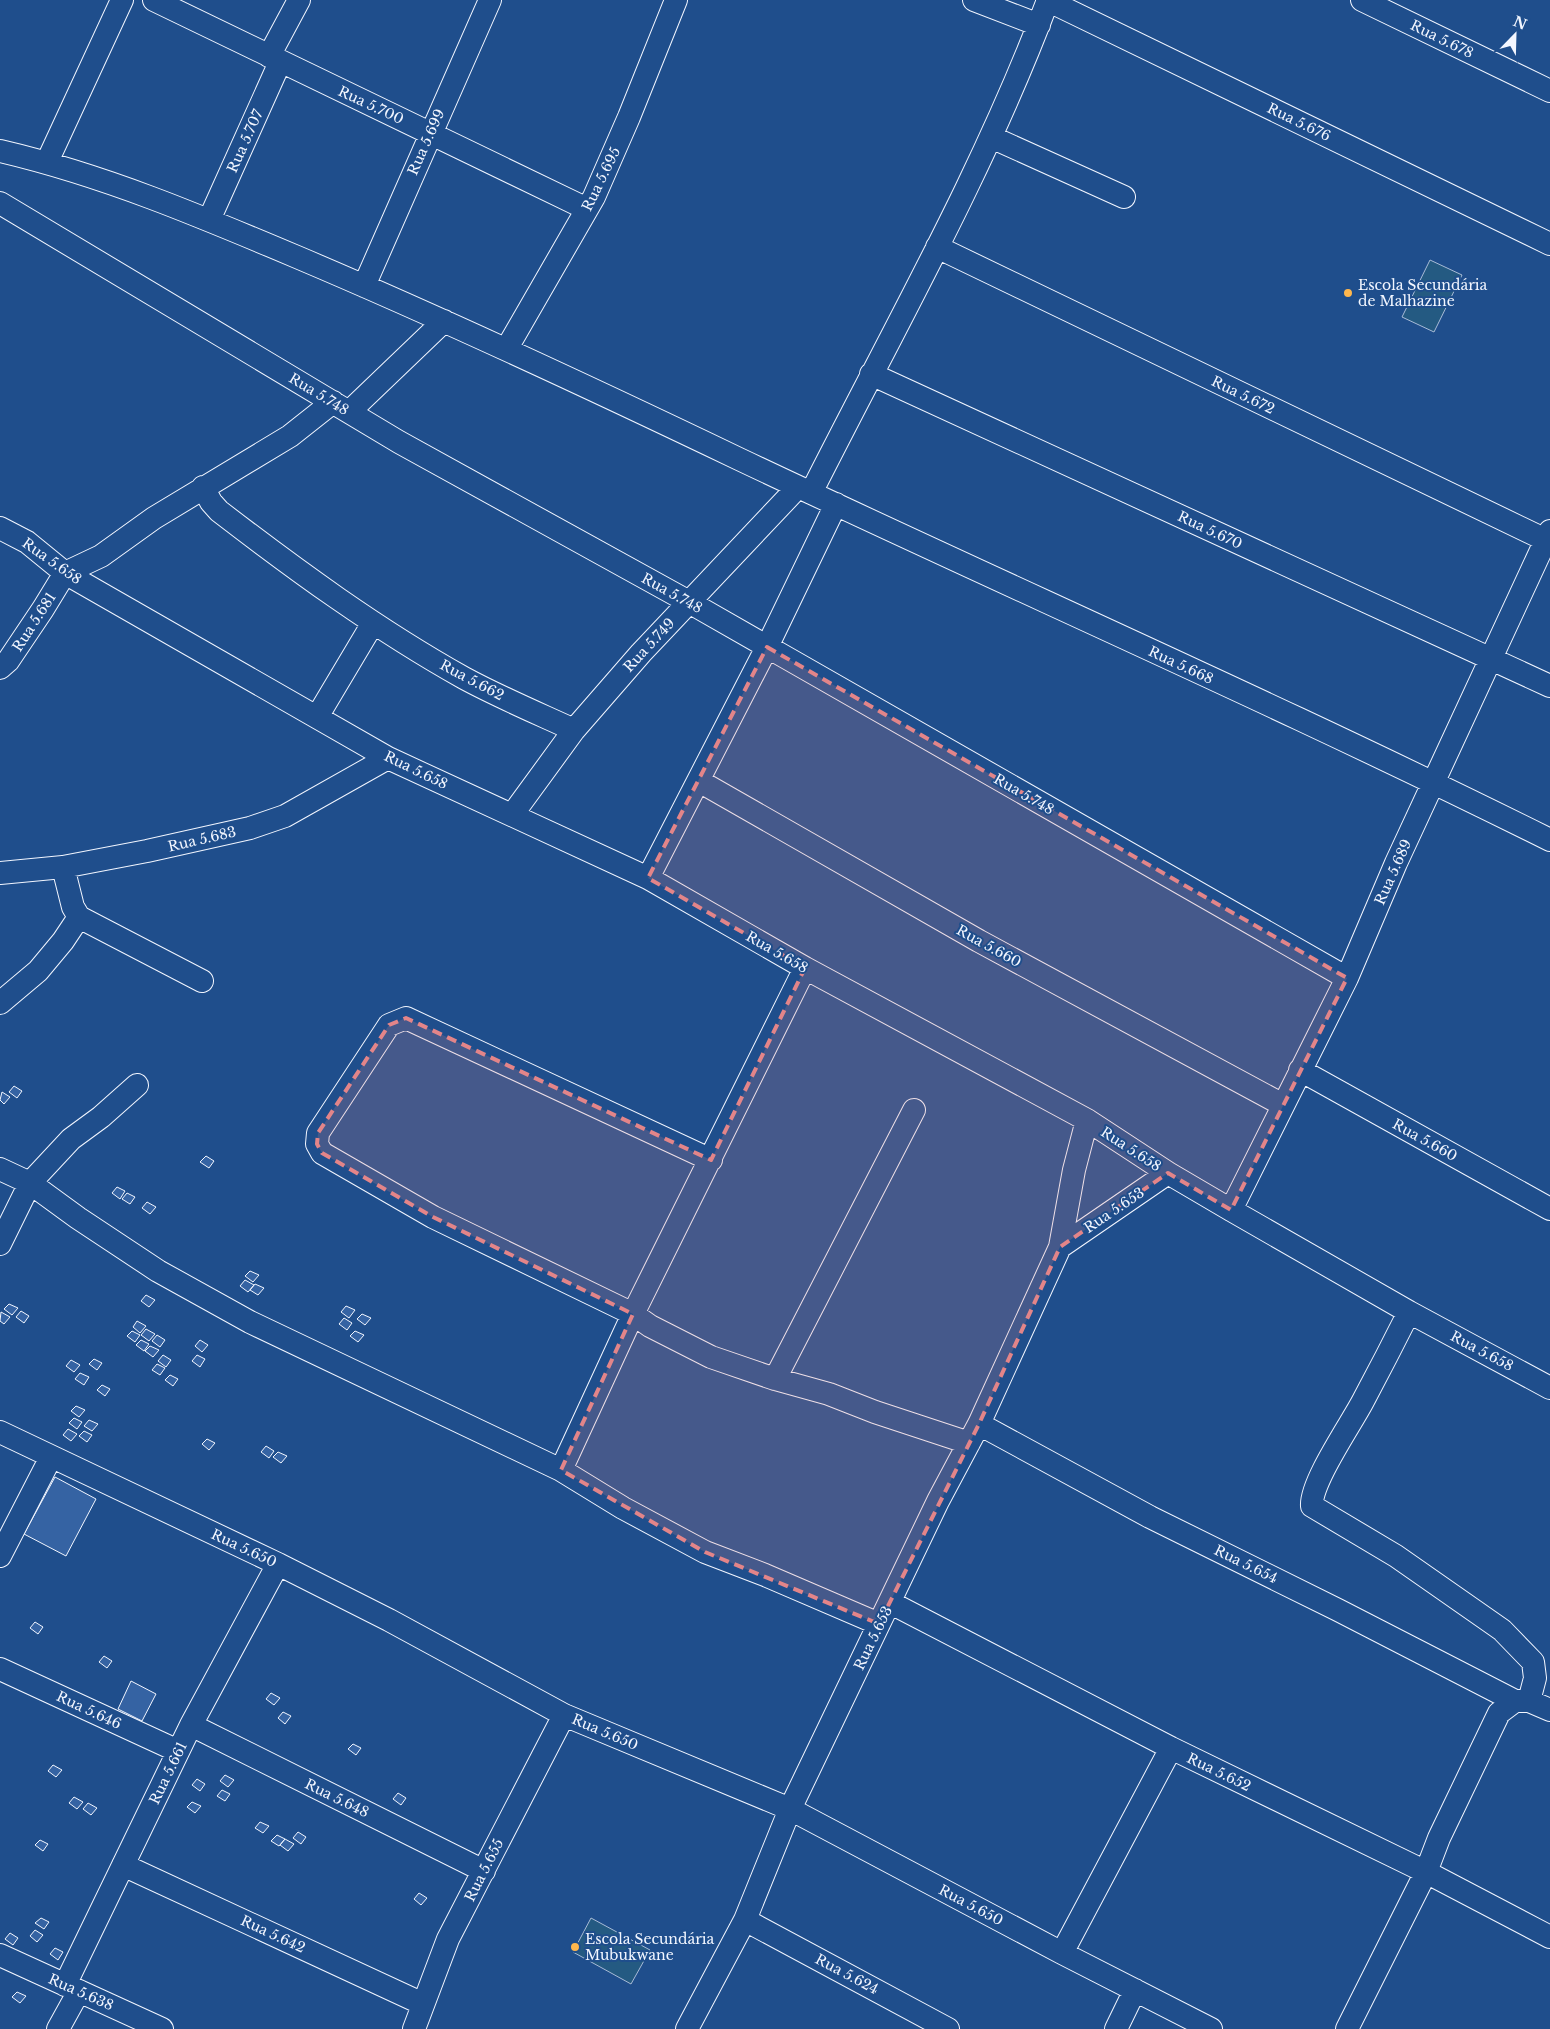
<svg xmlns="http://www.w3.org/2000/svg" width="1550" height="2029" font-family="'Libre Baskerville',serif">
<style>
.green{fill:#245a82;stroke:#a8bbd7}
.building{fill:#3563a3;stroke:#f2f6ff}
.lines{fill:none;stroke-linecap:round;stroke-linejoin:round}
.minor-casing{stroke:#f2f6ff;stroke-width:24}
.minor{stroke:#1f4e8c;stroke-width:22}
.marked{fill:#e38589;fill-opacity:0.2;stroke:#e38589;stroke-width:4;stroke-dasharray:10 6;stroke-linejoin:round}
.poi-dot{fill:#ffb74d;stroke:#1f4e8c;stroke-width:2}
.labels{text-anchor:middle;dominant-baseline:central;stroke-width:4;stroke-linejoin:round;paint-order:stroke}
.street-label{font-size:14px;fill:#f2f6ff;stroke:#1f4e8c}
.poi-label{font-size:14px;fill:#f2f6ff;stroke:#1f4e8c;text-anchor:start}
</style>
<rect width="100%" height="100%" fill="#1f4e8c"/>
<path class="green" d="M1430,260L1462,275L1434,332L1402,317Z
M591,1918L650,1950L631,1984L573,1952Z"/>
<path class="building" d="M14,1086L22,1091L17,1098L9,1092Z
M2,1092L10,1097L4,1104L0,1100Z
M206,1156L214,1161L209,1168L200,1162Z
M117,1187L125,1191L120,1199L112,1193Z
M127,1193L135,1197L130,1204L122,1199Z
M147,1202L156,1207L150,1214L142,1208Z
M250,1271L259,1275L253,1282L245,1276Z
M245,1280L254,1285L248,1292L240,1286Z
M255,1284L264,1288L258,1295L250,1290Z
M146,1295L155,1300L149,1307L141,1301Z
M9,1304L18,1308L12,1315L4,1309Z
M346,1306L355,1310L349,1318L341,1312Z
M21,1311L29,1316L24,1323L16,1317Z
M1,1312L10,1317L4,1324L0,1321Z
M362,1314L371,1318L365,1325L357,1319Z
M344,1318L352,1323L347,1330L339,1324Z
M137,1321L146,1326L140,1333L133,1327Z
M146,1329L155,1334L149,1341L141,1335Z
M132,1331L140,1335L135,1342L127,1336Z
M355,1331L364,1335L358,1342L350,1336Z
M157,1335L165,1340L160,1347L152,1341Z
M141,1340L149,1344L144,1351L136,1345Z
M200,1340L208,1345L202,1352L195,1346Z
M150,1346L159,1350L153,1357L145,1351Z
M163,1355L171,1360L166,1367L158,1361Z
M197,1355L205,1359L200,1367L192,1361Z
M94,1359L102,1363L97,1370L89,1364Z
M71,1360L80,1365L74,1372L66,1366Z
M157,1364L165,1368L160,1375L152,1370Z
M80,1373L89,1377L84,1385L75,1379Z
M170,1375L178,1379L173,1386L165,1380Z
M102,1385L110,1389L105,1396L97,1390Z
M76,1406L85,1410L79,1417L71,1411Z
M74,1418L82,1422L77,1429L69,1423Z
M89,1420L98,1424L92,1431L84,1426Z
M68,1429L77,1434L71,1441L63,1435Z
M84,1431L92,1435L87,1442L79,1436Z
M207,1439L215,1443L209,1450L202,1444Z
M266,1446L274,1451L269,1458L261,1452Z
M278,1452L287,1456L281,1463L273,1457Z
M55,1477L96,1499L66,1556L24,1534Z
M35,1622L43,1627L38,1634L30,1628Z
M104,1656L112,1661L107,1668L99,1662Z
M131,1681L156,1694L142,1721L118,1709Z
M271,1693L280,1698L274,1705L266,1699Z
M283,1712L291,1716L285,1724L278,1718Z
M353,1744L361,1748L356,1755L348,1749Z
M53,1765L62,1770L56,1777L48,1771Z
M225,1775L234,1780L228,1787L220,1781Z
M197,1779L205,1784L200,1791L192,1785Z
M222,1790L230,1794L225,1801L217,1796Z
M398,1793L406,1798L401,1805L393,1799Z
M74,1797L83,1802L77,1809L69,1803Z
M192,1802L201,1806L195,1813L187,1807Z
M88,1803L97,1808L91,1815L83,1809Z
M260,1822L269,1826L263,1833L255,1828Z
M298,1832L306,1837L301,1844L293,1838Z
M277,1835L285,1839L279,1846L271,1841Z
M285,1839L294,1844L288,1851L280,1845Z
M40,1840L48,1844L43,1851L35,1845Z
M419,1893L427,1898L421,1905L414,1899Z
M41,1918L49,1922L44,1929L35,1923Z
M35,1930L43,1935L37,1942L30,1936Z
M10,1933L18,1938L13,1945L5,1939Z
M55,1948L63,1952L58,1960L50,1954Z
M17,1992L26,1996L20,2003L12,1997Z"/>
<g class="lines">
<defs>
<path id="minor" d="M154,0L587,209
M974,0L1039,25
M1047,0L1550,244
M1362,0L1550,91
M269,56L299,0
M991,137L1124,197
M0,151C103,175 200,216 297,257C446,320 593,389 739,459C1009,587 1283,707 1550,840
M47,162L122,0
M0,203L399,442L689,602L1347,978
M209,220L280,62
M937,247L1550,542
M364,286L490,0
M507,348L594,197L629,117L676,0
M871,374L1550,686
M349,412L444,321
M203,487L211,502L219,511C297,571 378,630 464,678C499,697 537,713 574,730
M811,493C893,330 984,171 1048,0
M0,528L27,542L65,573L388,758L648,878L805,968L1087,1120L1168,1173L1231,1210L1409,1312L1550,1388
M0,668L8,661L43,609L65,573L101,556L154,518L290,436L333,402
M317,717L373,623
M699,781L979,941L1283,1105
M512,815L574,730L641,653L798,487
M63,867L73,907L79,917L202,981
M0,873L63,867L147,851L250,828L285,816L388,758
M648,878L767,647L836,504
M0,1003L38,971L63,941L79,917
M1300,1070L1550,1209
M711,1160L406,1018L389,1025L318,1133L317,1144L322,1153L433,1217L633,1314L650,1326L711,1357L775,1379L829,1394L875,1412L969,1443
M0,1169L30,1183L78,1218L158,1271L250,1322L561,1470L623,1508L705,1552L765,1575L879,1624
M1231,1210L1347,978L1396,863L1550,531
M0,1244L30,1183L71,1139L101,1117L137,1085
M1060,1247L1168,1173
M1409,1312C1394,1342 1379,1371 1363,1401C1351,1424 1310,1483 1312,1506L1396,1556L1502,1630L1533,1662L1535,1678L1529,1701
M775,1379L914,1110
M979,1424L1150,1517L1338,1610L1515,1701
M0,1432L278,1564L389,1620L564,1715L790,1809L1062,1953L1211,2029
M561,1470L633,1314L805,968
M0,1556L51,1457
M891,1603L1171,1748L1426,1872L1550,1937
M0,1669L178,1751
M191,1725L484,1871
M123,1865L423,2004
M745,1920L948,2029
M1062,1953L1171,1748
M0,1955L162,2029
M65,1985L191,1725L278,1564
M58,2029L79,1991
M414,2029L448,1939L564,1715
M687,2029L745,1920L790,1809L938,1501L979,1424L1060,1247L1074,1170L1087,1120
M1116,2029L1135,1990
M1347,2029L1426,1872L1439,1838L1499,1713L1515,1701H1529L1550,1710"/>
</defs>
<use href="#minor" class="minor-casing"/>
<use href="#minor" class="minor"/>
</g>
<path class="marked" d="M767,647L1347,978L1231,1210L1168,1173L1060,1247L979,1424L879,1624L705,1552L561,1470L633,1314L433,1217L322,1153L317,1144L318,1133L389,1025L406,1018L711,1160L805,968L648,878Z"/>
<g class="poi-dot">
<circle cx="1348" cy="293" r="5"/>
<circle cx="575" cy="1947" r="5"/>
</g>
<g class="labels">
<g class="street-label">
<text transform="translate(1442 39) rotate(26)">Rua 5.678</text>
<text transform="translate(371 105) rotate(25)">Rua 5.700</text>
<text transform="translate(1299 122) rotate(26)">Rua 5.676</text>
<text transform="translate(245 141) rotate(-66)">Rua 5.707</text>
<text transform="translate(426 142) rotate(-66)">Rua 5.699</text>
<text transform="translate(601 179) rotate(-64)">Rua 5.695</text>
<text transform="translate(319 394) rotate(31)">Rua 5.748</text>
<text transform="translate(1243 395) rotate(26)">Rua 5.672</text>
<text transform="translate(1210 530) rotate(25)">Rua 5.670</text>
<text transform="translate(52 561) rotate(35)">Rua 5.658</text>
<text transform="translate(672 593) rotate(29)">Rua 5.748</text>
<text transform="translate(34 622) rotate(-57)">Rua 5.681</text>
<text transform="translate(649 645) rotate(-47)">Rua 5.749</text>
<text transform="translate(1181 665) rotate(25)">Rua 5.668</text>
<text transform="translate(472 680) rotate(28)">Rua 5.662</text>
<text transform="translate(416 770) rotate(26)">Rua 5.658</text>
<text transform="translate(1024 794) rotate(30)">Rua 5.748</text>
<text transform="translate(202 839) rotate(-13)">Rua 5.683</text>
<text transform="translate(1393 872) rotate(-66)">Rua 5.689</text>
<text transform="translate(989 946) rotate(29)">Rua 5.660</text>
<text transform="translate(777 952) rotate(30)">Rua 5.658</text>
<text transform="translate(1425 1140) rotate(29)">Rua 5.660</text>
<text transform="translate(1131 1149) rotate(33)">Rua 5.658</text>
<text transform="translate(1114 1210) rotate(-34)">Rua 5.653</text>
<text transform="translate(1482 1351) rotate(28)">Rua 5.658</text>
<text transform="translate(244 1548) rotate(25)">Rua 5.650</text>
<text transform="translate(1246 1564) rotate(26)">Rua 5.654</text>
<text transform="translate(873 1638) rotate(-64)">Rua 5.653</text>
<text transform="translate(89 1710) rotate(25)">Rua 5.646</text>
<text transform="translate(605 1732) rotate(23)">Rua 5.650</text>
<text transform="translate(1219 1772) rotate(26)">Rua 5.652</text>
<text transform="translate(168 1773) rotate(-64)">Rua 5.661</text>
<text transform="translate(337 1798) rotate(26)">Rua 5.648</text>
<text transform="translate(484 1870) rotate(-63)">Rua 5.655</text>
<text transform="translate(971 1905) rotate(28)">Rua 5.650</text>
<text transform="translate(273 1934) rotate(25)">Rua 5.642</text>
<text transform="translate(847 1974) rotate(28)">Rua 5.624</text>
<text transform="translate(81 1992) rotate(24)">Rua 5.638</text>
</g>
<g class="poi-label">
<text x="1358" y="285">Escola Secundária<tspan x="1358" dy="16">de Malhazine</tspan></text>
<text x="585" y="1939">Escola Secundária<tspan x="585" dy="16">Mubukwane</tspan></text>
</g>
</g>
<g transform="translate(1515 35) rotate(23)" stroke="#1f4e8c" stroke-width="4" paint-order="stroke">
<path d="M0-4L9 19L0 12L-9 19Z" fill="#f2f6ff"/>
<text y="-8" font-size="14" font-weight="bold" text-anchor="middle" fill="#f2f6ff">N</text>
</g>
</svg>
